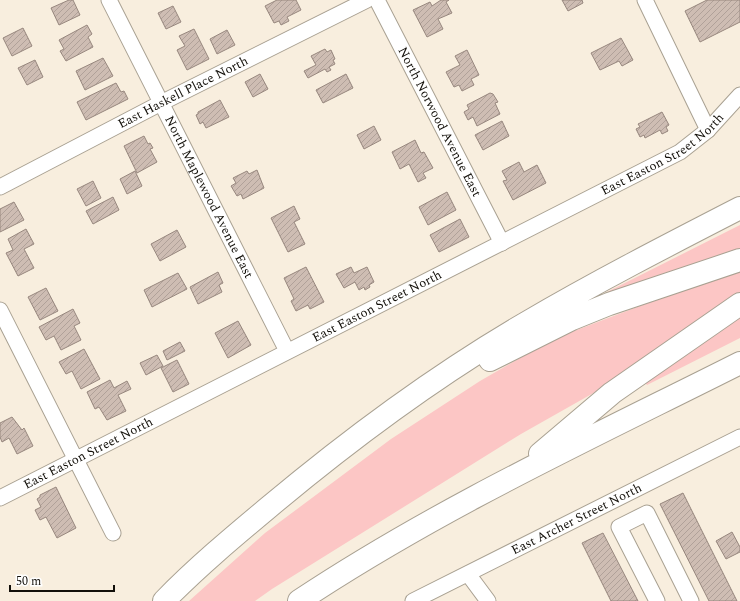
<svg xmlns="http://www.w3.org/2000/svg" width="740" height="601" font-family="Spectral,serif">
<style>
.grass{fill:#fcc6c5}
.building{fill:url(#building-hatch);stroke:#97877e}
.lines{fill:none;stroke-linecap:round;stroke-linejoin:round}
.minor-casing{stroke:#a9a192;stroke-width:17}
.highway-casing{stroke:#a9a192;stroke-width:24}
.minor{stroke:#fff;stroke-width:15}
.highway{stroke:#fff;stroke-width:22}
.labels{text-anchor:middle;dominant-baseline:central;stroke-width:3.5;stroke-linejoin:round;paint-order:stroke}
.street-label{font-size:13px;fill:#120f09;stroke:#fff}
</style>
<defs>
<pattern id="building-hatch" width="6" height="6" patternUnits="userSpaceOnUse"><rect width="6" height="6" fill="#cebdb3"/><path d="M-1 1l2-2M0 6l6-6M5 7l2-2" fill="none" stroke="#b0a199"/></pattern>
</defs>
<rect width="100%" height="100%" fill="#f8eede"/>
<path class="grass" d="M740,225V250L608,298L607,292Z
M740,268V294L620,378L521,434L272,589L255,601H189L265,533L391,439L480,381L553,339Z
M740,317V338L647,385L643,380Z"/>
<path class="building" d="M69,0H73L80,15L59,25L51,8Z
M277,0H296L301,10L287,17L289,21L281,25L279,21L274,23L265,6Z
M441,0H449L446,2L452,13L438,19L443,29L427,37L413,10L430,2L432,6Z
M562,0H582L583,3L568,11Z
M707,0H740V22L700,42L685,11Z
M173,6L181,22L166,29L158,13Z
M87,25L92,34L88,37L93,47L66,61L60,51L64,49L59,40Z
M23,28L32,46L12,56L3,38Z
M194,29L209,59L187,70L177,50L185,46L179,36Z
M227,30L235,45L217,54L210,39Z
M621,38L633,60L622,66L619,61L600,70L591,53Z
M325,49L327,52L331,50L335,59L333,60L335,64L329,67L331,70L327,72L325,69L308,78L304,71L316,65L311,56Z
M467,50L479,75L471,79L474,85L462,91L459,85L454,87L446,72L460,65L455,56Z
M103,58L113,76L85,90L76,71Z
M35,60L43,77L27,85L18,68Z
M260,74L268,89L253,97L245,82Z
M346,74L353,88L323,103L316,90Z
M116,83L121,92L124,91L128,99L86,120L77,102Z
M490,93L493,94L498,102L495,103L500,114L477,126L473,117L468,120L464,112L469,109L467,105Z
M220,100L229,117L206,128L203,122L200,124L196,115L198,114V112Z
M662,112L669,125L666,127L668,131L662,134L660,130L645,138L644,135L640,137L636,129L640,127L638,124Z
M502,121L509,136L483,150L475,135Z
M374,126L381,140L364,149L357,135Z
M144,136L148,144L150,143L153,148L150,149L157,162L137,173L124,146Z
M415,140L421,153L424,152L433,168L423,173L426,178L418,182L409,164L400,169L392,152Z
M519,162L524,172L537,165L546,183L513,200L503,181L507,180L502,171Z
M257,170L264,188L243,199L241,194L237,196L231,186L236,183L233,178L247,171L249,174Z
M135,171L142,186L127,194L120,179Z
M93,181L101,198L86,206L77,189Z
M447,192L456,210L428,225L419,207Z
M113,197L119,210L93,224L86,211Z
M14,202L24,220L0,232V209Z
M294,206L300,219L294,222L305,244L288,252L271,218Z
M460,219L469,237L439,252L430,235Z
M26,229L34,244L24,249L34,268L18,276L6,253L13,250L8,239Z
M177,230L186,247L160,261L151,244Z
M306,267L324,302L310,309L308,305L296,311L291,301L294,299L284,278Z
M351,267L354,273L367,267L374,282L369,285L370,287L365,290L364,287L359,290L355,282L344,288L336,274Z
M218,272L223,283L219,285L222,292L198,304L190,287Z
M178,273L187,289L152,307L144,290Z
M46,288L58,311L40,320L28,297Z
M73,309L80,323L74,326L81,340L61,350L54,336L46,340L39,327Z
M238,321L251,345L228,358L215,333Z
M180,342L185,351L167,360L163,351Z
M84,349L100,379L81,389L72,371L66,374L59,362Z
M157,355L163,366L146,375L140,363Z
M177,360L189,384L173,392L161,368Z
M110,380L114,388L127,381L131,389L118,395L126,411L107,420L99,407L95,409L87,392Z
M12,417L22,430L24,428L33,446L17,454L9,438L2,442L0,437V423Z
M56,487L76,528L57,538L46,517L40,520L35,510L41,507L37,499L40,497V495Z
M683,493L737,601H709L660,504Z
M732,532L740,547V552L726,559L716,541Z
M603,533L638,601H611L582,543Z"/>
<g class="lines">
<defs>
<g id="minor">
<path id="s1" d="M109,0L287,351"/>
<path id="s2" d="M377,0L502,243"/>
<path d="M645,0L708,130"/>
<path id="s3" d="M0,187L161,103L367,0"/>
<path d="M0,310L113,533"/>
<path id="s4" d="M0,498L680,152L708,130L740,95"/>
<path d="M468,574L488,601"/>
<path id="s5" d="M413,601L740,437"/>
<path d="M657,601L619,527L647,513L691,601"/>
</g>
<path id="highway" d="M490,360L572,319L609,304L740,260
M540,454L612,393L740,304
M164,601C196,568 233,537 269,507C349,440 435,376 526,323C596,282 668,245 740,208
M299,601C439,508 591,438 740,363"/>
</defs>
<use href="#minor" class="minor-casing"/>
<use href="#highway" class="highway-casing"/>
<use href="#minor" class="minor"/>
<use href="#highway" class="highway"/>
</g>
<g class="labels">
<g class="street-label">
<text stroke="none"><textPath href="#s3" startOffset="206">East Haskell Place North</textPath></text>
<text stroke="none"><textPath href="#s2" startOffset="137">North Norwood Avenue East</textPath></text>
<text stroke="none"><textPath href="#s4" startOffset="747">East Easton Street North</textPath></text>
<text stroke="none"><textPath href="#s1" startOffset="221">North Maplewood Avenue East</textPath></text>
<text stroke="none"><textPath href="#s4" startOffset="423">East Easton Street North</textPath></text>
<text stroke="none"><textPath href="#s4" startOffset="99">East Easton Street North</textPath></text>
<text stroke="none"><textPath href="#s5" startOffset="183">East Archer Street North</textPath></text>
</g>
</g>
<path d="M10 585v6h104v-6" fill="none" stroke="#120f09" stroke-width="2"/>
<text x="16" y="585" font-size="12" fill="#120f09" stroke="#ffffff" stroke-width="3" paint-order="stroke">50 m</text>
</svg>
